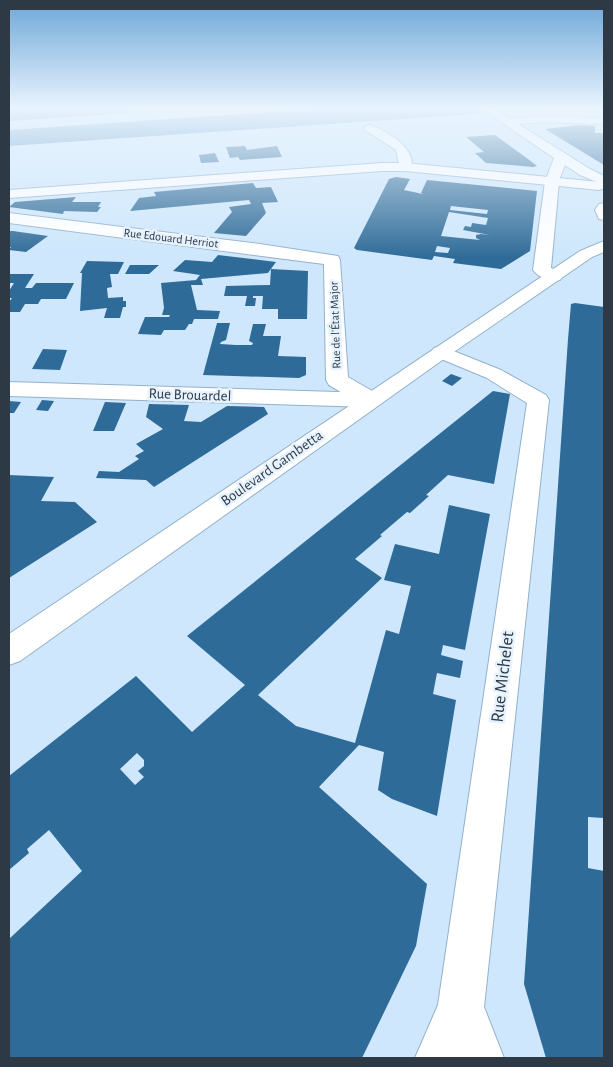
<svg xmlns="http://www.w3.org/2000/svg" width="613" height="1067" font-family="'Alegreya Sans',sans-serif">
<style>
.water{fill:#5490bf}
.building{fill:#2f6b98;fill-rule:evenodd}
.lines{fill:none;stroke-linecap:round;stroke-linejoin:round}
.minor-casing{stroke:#93b1ca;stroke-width:2}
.tertiary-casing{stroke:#93b1ca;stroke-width:2}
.secondary-casing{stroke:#93b1ca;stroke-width:2}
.minor{fill:#fff;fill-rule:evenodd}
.tertiary{fill:#fff;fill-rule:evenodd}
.secondary{fill:#fff;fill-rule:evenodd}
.labels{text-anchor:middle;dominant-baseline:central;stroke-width:5;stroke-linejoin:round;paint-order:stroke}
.far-street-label{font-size:12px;fill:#2d3944;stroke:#e6f2fd}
.street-label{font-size:15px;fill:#2d3944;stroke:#e6f2fd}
.near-street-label{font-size:18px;fill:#2d3944;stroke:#e6f2fd}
</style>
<rect width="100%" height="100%" fill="#cee7fc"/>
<path class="water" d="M9,109H133L131,113L9,121Z
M315,109H547L9,146V130Z"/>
<path class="building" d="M580,125L595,126V133H604V165L545,129Z
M495,135L528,159L537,166L533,167L486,163L475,153L484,152L466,137Z
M245,146L247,150L277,146L282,157L240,160L238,157L230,158L226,147Z
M215,153L219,162L201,163L199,155Z
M396,177L410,179L404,190L423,194L421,193L427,180L537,191L530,251L501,269L453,263L455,259L434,256L432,260L357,250L354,248L389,179ZM451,206L488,210L487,214L450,210ZM449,212L488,218L486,225L472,223L471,227L465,226L463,230L490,235L481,234L476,235V238L480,240L441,236ZM437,246L450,248L448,253L435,252Z
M253,183L256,188L271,187L278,202L262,203L266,213L246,236L214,233L232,212L229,207L251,204L249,200L130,211L139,198L156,196L154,192Z
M76,197L72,202H101L98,207H101L97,212L64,211L63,214L9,207L15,202Z
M9,231H13L48,236L26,252L9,250L11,247H9Z
M218,255L276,262L268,273L201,279L203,285H191L197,310L220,311L218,319H194L192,324H189L185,330H164L161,335L138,334L145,317H169L170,315H162L164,308L161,283L196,280L200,275L173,271L185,260L212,262Z
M87,261L124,262L118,274H110L112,287L107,288L108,298L123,297V301H126V307H123L120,318H104L107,308L80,311L82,273H80Z
M130,265H159L149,274H125Z
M271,269L308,271L307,319H278V309H262L263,296H253V298H256L255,306H245L247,296H224L226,286L270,285Z
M9,274H34L25,288H32L36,283H74L66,299H41L38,304H25L20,312H9V302L12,298H9V291L14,283H9Z
M575,303L604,307V818L588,817V868L604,871V1058H546L524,984L568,339L571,304Z
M217,323H230L226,340L221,342L220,344L236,345H252L253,343L249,341L253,324H266L263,336H281L278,356L306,357V375L299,378L203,375Z
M43,349L67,350L60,370L32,369Z
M451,374L462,378L452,386L442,381Z
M493,391L510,394L494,484L448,475L426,495L429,496L410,513L407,512L380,535L382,536L355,559L382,578L258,695L296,726L355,743L386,630L399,634L411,586L384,580L395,544L439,554L449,505L490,514L465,650L443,645L441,655L463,661L460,678L437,673L433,694L456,700L437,816L392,799L378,790L384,752L359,745L319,787L427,884L416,946L362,1058H9V939L82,871L49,830L27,849L29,853L9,870V776L136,676L192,732L245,685L187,636ZM137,753L144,760V766L138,771L144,777L135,785L120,769Z
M42,400L54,401L48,411L36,410Z
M9,401L21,402L14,413H9Z
M105,402L126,403L114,431H93Z
M149,404L189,405L184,421L201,422L227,406L264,407L268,414L154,487L146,480L96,478L99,471L119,472L139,459L135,456L144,451L136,444L163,429L146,417Z
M9,475L54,477L41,501L75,502L97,522L9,578Z"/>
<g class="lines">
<defs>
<path id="minor" d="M369,125C385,129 420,150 410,170H400L396,150L365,130L363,128Z
M552,178L559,182L551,268L560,272L563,276L560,280C551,282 539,278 533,270L545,182Z
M441,346L501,370L546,395L549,400L484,1007L504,1058H415L438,1005L527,403L487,378L434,356L431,352L434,348Z
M9,382L371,393L379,395L382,400L379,405L371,407L9,396Z"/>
<path id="tertiary" d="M544,116L604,118V124L544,122L507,125L501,122L507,119Z
M382,163H405L599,182L604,183V188L599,190L405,171H382L9,198V190Z
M9,213L260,244L338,256L340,260L348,377L379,395L382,400L379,405C361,409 344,393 329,385L326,380L324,264L9,223Z"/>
<path id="secondary" d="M482,109H494L590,169L604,176V185L580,175L565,165L557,185H547L545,182L554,158Z
M604,203V220L599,219L595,210L599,204Z
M604,241V252L592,257L448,356L20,661L9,665V634L580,251Z"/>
</defs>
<use href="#minor" class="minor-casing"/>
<use href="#tertiary" class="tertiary-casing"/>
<use href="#secondary" class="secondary-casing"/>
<use href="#minor" class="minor"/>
<use href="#tertiary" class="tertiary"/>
<use href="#secondary" class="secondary"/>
</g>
<linearGradient id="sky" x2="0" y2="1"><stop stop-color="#6da6d8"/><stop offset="0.42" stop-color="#e9f4fe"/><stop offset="1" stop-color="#e9f4fe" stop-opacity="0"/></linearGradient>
<rect width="613" height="258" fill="url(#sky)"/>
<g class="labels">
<g class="far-street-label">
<text transform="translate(171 238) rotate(7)">Rue Edouard Herriot</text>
<text transform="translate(335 325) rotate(-92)">Rue de l'État Major</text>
</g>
<g class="street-label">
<text transform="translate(190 395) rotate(2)">Rue Brouardel</text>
<text transform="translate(272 468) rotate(-35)">Boulevard Gambetta</text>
</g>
<g class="near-street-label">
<text transform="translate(503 677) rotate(-83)">Rue Michelet</text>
</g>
</g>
<rect width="613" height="1067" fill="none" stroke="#2d3944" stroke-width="20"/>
</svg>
